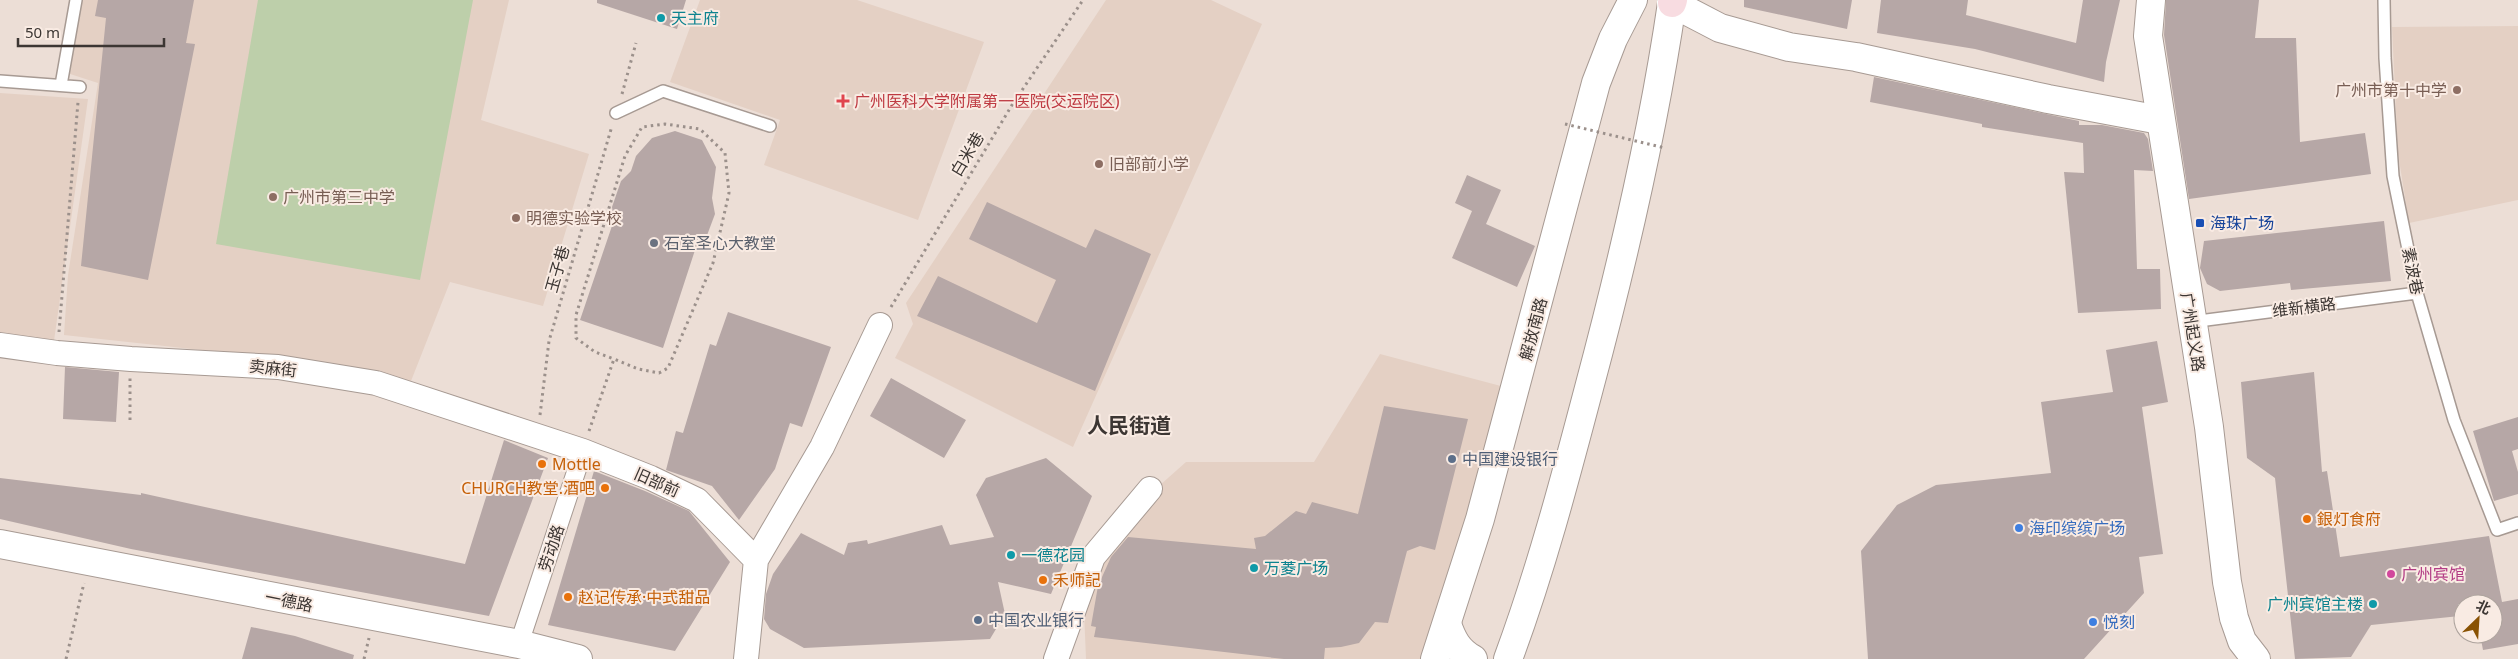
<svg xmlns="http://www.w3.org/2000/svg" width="2518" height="659" font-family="'Noto Sans','Noto Sans SC',sans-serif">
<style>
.built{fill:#e4d0c4}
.green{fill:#bdcfaa}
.building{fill:#b6a7a6}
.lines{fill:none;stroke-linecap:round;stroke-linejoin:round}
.service-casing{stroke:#a79a93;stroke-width:14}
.pedestrian-casing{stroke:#a79a93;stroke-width:20}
.minor-casing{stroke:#a79a93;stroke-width:26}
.tertiary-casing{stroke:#a79a93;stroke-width:30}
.secondary-casing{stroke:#a79a93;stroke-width:30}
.primary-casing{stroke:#fff;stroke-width:30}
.path{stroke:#9b908b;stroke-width:3;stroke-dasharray:2.5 4;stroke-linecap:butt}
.service{stroke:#fff;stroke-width:11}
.pedestrian{stroke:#fff;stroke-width:18}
.minor{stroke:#fff;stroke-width:24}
.tertiary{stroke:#fff;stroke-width:28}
.secondary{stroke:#fff;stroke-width:28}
.primary{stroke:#f8dce1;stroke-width:28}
.path-bridge{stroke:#9b908b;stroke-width:3;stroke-dasharray:2.5 4;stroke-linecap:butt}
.culture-dot{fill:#0f9aa8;stroke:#f9ebe3;stroke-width:2}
.education-dot{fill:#8d6e63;stroke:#f9ebe3;stroke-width:2}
.health-dot{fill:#e0444e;stroke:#f9ebe3;stroke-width:2}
.transit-dot{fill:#1a4fb4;stroke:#f9ebe3;stroke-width:2}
.worship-dot{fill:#6b7280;stroke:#f9ebe3;stroke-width:2}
.service-dot{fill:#5c6f8a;stroke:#f9ebe3;stroke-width:2}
.food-dot{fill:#e8710a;stroke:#f9ebe3;stroke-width:2}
.shop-dot{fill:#3f7fe0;stroke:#f9ebe3;stroke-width:2}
.hotel-dot{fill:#d1479c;stroke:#f9ebe3;stroke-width:2}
.labels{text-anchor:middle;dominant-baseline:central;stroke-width:4;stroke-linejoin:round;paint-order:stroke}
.culture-label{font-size:16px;fill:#0d838f;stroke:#f9ebe3;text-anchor:start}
.education-label{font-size:16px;fill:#785e54;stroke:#f9ebe3;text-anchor:start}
.health-label{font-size:16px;fill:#be3a42;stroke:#f9ebe3;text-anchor:start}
.street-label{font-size:16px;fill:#3c3633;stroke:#f9ebe3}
.transit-label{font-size:16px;fill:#164399;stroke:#f9ebe3;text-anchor:start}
.worship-label{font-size:16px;fill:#5b616d;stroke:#f9ebe3;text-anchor:start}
.service-label{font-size:16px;fill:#4e5e75;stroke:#f9ebe3;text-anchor:start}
.food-label{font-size:16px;fill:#c56008;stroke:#f9ebe3;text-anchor:start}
.shop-label{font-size:16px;fill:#366cbe;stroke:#f9ebe3;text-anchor:start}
.hotel-label{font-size:16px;fill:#b23c85;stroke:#f9ebe3;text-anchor:start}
.district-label{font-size:21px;font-weight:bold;fill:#3c3633;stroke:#f9ebe3}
</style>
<rect width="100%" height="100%" fill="#ecded6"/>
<path class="built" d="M80,0H509L481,120L589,154L543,306L450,282L411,381L380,374L292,360L64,335L68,275L98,83L67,73Z
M700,0H857L984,42L918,220L764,165L780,120L670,82Z
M1106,0H1211L1262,24L1073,447L895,358L913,324L906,303Z
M2518,26V200L2409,223L2398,153L2392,27Z
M0,93L88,99L53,348L0,339Z
M1380,354L1516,390L1434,659H1086L1083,586L1132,510L1186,462H1314Z"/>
<path class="green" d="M258,0H473L420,280L216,244Z"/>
<path class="building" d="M98,0H194L186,43L195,44L148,280L81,266L106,18L95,16Z
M597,0H686L677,29L597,3Z
M1744,0H1852L1847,29L1744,7Z
M1881,0H1968L1966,15L2076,43L2083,0H2120L2106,62L2104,82L1975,49L1877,33Z
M2166,0H2259L2255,38H2296L2300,142L2365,133L2371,174L2189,199L2164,35Z
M1874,77L2079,121V125H2102L2144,133L2148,139L2153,171L2134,170L2137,269H2160L2161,309L2078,313L2064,172L2084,173L2083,143L1982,127V124L1870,102Z
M675,131L702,140L716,167L712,198L715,214L706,238L696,247L663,348L580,320L614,220L612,207L621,181L631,171L636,156L652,138Z
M1467,175L1501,190L1486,224L1535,246L1517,287L1452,258L1472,211L1455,203Z
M987,202L1086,248L1095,229L1151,254L1095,391L917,316L938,276L1037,323L1056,280L969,239Z
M2384,221L2391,281L2291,290L2290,283L2220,291L2207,284L2200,268L2204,241Z
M728,312L831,347L802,427L790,423L775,469L739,520L712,486L666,470L676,431L683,433L710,344L716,346Z
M2157,341L2168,402L2142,407L2163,554L2139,557L2144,593L2084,659H1868L1861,551L1897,505L1936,485L2051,473L2041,402L2113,392L2106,350Z
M65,367L119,372L116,422L63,419Z
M2314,372L2322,472L2327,471L2340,557L2489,536L2502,602L2518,599V644L2483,650L2480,634H2493V604H2458L2460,616L2371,625L2351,657L2295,659L2275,478L2247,458L2241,382Z
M891,378L966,420L944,458L870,416Z
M1384,406L1468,419L1435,550L1420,546L1407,551L1388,623L1375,622L1359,643L1341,647L1325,648L1324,659H1284L1094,637L1096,627L1091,626L1098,586L1111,557L1128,537L1256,549L1254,538L1265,536L1296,511L1306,514L1312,502L1358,514Z
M2518,417V449L2512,451L2518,472V494L2494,501L2473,431Z
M504,440L548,458L489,616L131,549L0,519V478L141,495V493L465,564Z
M1046,458L1092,496L1051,594L998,582L1005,614L990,639L804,648L770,629L764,619L766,594L773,574L801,533L844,555L848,543L867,540L868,544L942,525L950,545L994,537L976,495L986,478Z
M594,471L645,491L689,511L730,562L675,651L548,625Z
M251,627L295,636L354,655L353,659H242Z"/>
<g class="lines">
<defs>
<path id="service" d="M2384,0L2385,58L2393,176L2417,293L2454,420L2497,530L2518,523
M0,81L80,87
M61,85L76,0
M616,113L663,91L770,126
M2191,322L2417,293"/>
<path id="pedestrian" d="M519,644L583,451"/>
<path id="minor" d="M0,345L57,353L131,359L278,367L376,383L583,451L651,478L697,500L756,560
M746,659L756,560L822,447L880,325
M1056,659L1093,557L1150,489"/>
<path id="tertiary" d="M1672,3L1720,28L1789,47L1856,57L2048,99L2160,120
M1447,624C1452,639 1458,651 1473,659"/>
<path id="secondary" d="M2151,0L2148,36L2209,427L2227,582L2234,618L2242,641L2256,659
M0,544L519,644L578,659
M1435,659L1480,519L1596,83L1613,39L1633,0
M1508,659C1541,570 1565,479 1589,388C1623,261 1653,133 1672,3"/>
<path id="primary" d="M1672,3L1673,0"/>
</defs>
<use href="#service" class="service-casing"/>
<use href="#pedestrian" class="pedestrian-casing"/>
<use href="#minor" class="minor-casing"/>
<use href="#tertiary" class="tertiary-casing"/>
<use href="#secondary" class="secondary-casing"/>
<use href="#primary" class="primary-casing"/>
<path class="path" d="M622,94L636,43
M891,307L1012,105L1083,0
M59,332L78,102
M540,415L549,341L612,126
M130,420V378
M589,431L614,359L638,369L659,373L668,368L713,263L729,193L725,153L700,129L665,124L642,127L625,156L576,315V338L595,352L614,359
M66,659L84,583
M364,659L369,638"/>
<use href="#service" class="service"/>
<use href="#pedestrian" class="pedestrian"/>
<use href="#minor" class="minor"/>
<use href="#tertiary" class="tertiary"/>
<use href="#secondary" class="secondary"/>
<use href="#primary" class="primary"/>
<path class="path-bridge" d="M1565,124L1665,148"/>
</g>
<g class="culture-dot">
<circle cx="661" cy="18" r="5"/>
<circle cx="1011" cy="555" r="5"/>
<circle cx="1254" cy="568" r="5"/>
<circle cx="2373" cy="604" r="5"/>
</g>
<g class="education-dot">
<circle cx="2457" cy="90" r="5"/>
<circle cx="1099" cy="164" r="5"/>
<circle cx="273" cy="197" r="5"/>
<circle cx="516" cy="218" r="5"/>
</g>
<path class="health-dot" d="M840.5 93.5h5v5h5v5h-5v5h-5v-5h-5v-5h5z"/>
<rect class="transit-dot" x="2195" y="218" width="10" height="10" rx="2.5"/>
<circle class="worship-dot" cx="654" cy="243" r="5"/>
<g class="service-dot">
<circle cx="1452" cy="459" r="5"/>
<circle cx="978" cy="620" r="5"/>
</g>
<g class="food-dot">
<circle cx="542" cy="464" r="5"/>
<circle cx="605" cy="488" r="5"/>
<circle cx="2307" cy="519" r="5"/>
<circle cx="1043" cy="580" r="5"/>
<circle cx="568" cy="597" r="5"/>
</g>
<g class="shop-dot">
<circle cx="2019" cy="528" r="5"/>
<circle cx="2093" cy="622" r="5"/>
</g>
<circle class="hotel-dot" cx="2391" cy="574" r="5"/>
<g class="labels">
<g class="culture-label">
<text x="671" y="18">天主府</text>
<text x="1021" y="555">一德花园</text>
<text x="1264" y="568">万菱广场</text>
<text x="2363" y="604" text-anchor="end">广州宾馆主楼</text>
</g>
<g class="education-label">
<text x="2447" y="90" text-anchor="end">广州市第十中学</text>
<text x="1109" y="164">旧部前小学</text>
<text x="283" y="197">广州市第三中学</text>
<text x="526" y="218">明德实验学校</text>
</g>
<g class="health-label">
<text x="854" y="101">广州医科大学附属第一医院(交运院区)</text>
</g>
<g class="street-label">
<text transform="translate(967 154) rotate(-59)">白米巷</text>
<text transform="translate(557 269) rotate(-74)">玉子巷</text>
<text transform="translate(2413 271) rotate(78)">素波巷</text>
<text transform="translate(2304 307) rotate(-7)">维新横路</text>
<text transform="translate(1533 329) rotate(-75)">解放南路</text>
<text transform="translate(2193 332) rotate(81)">广州起义路</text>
<text transform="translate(273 368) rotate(6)">卖麻街</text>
<text transform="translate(657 482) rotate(24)">旧部前</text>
<text transform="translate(551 548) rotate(-72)">劳动路</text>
<text transform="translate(289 601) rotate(11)">一德路</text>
</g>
<g class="transit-label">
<text x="2210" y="223">海珠广场</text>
</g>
<g class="worship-label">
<text x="664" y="243">石室圣心大教堂</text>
</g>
<g class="service-label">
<text x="1462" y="459">中国建设银行</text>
<text x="988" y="620">中国农业银行</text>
</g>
<g class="food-label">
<text x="552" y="464">Mottle</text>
<text x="595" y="488" text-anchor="end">CHURCH教堂.酒吧</text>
<text x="2317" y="519">銀灯食府</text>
<text x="1053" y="580">禾师記</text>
<text x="578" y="597">赵记传承·中式甜品</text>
</g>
<g class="shop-label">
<text x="2029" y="528">海印缤缤广场</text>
<text x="2103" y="622">悦刻</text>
</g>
<g class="hotel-label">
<text x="2401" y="574">广州宾馆</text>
</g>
<g class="district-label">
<text x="1129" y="425">人民街道</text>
</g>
</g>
<g transform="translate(2478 619) rotate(25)"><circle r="24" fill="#f9ebe3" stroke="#ada39d"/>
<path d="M0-4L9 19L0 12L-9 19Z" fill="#895203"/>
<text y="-8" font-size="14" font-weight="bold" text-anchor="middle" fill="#3c3633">北</text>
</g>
<path d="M18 38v8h146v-8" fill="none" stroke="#3c3633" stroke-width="2.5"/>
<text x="25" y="38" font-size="15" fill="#3c3633" stroke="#f9ebe3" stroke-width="4" paint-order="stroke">50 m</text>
</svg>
